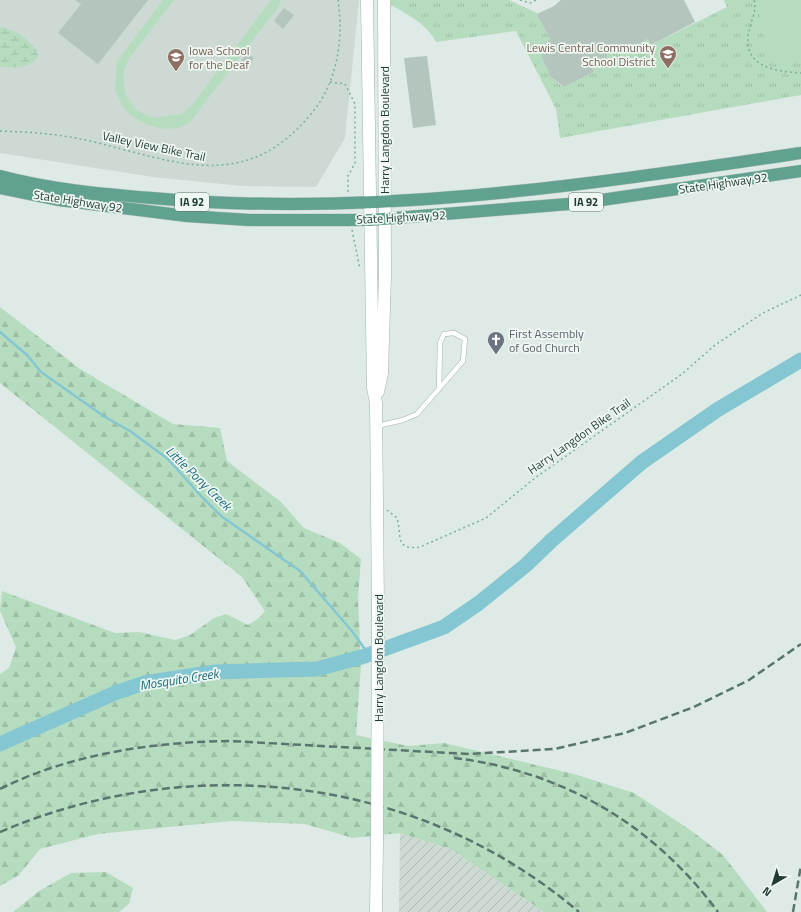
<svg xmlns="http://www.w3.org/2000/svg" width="801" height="912" font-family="'Titillium Web',sans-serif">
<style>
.built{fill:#ccdad3}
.industrial{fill:url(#industrial-furrows)}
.grass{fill:url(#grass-tufts)}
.forest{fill:url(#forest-firs)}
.wetland{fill:url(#wetland-marsh)}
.pitch{fill:#b6dcbf}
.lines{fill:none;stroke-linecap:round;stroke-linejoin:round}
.stream{stroke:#84c7d2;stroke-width:2.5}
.river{stroke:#84c7d2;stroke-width:15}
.building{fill:#b3c5bd}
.service-casing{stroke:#a1b2ac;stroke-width:5.5}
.secondary-casing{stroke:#9db6ac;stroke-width:13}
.primary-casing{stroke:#bcc4c2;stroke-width:13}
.path{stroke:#7daf9e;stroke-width:1.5;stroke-dasharray:2 3;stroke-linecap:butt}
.service{stroke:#fff;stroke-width:4.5}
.secondary{stroke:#fff;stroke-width:12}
.primary{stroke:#61a18f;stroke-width:12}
.rail{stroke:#59766e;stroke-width:2.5;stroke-dasharray:8 4;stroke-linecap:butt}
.secondary-bridge-casing{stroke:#9db6ac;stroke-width:13;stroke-linecap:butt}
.secondary-bridge{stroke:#fff;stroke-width:12}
.labels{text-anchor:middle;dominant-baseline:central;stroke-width:3.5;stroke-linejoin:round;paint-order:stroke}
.shield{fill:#eef7f2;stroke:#5d736c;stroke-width:1}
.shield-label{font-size:11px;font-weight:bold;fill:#1f3a32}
.education-label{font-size:12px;fill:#785e54;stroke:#eef7f2;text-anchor:end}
.street-label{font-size:12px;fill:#1f3a32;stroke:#eef7f2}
.worship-label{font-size:12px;fill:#5b616d;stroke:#eef7f2;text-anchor:start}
.water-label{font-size:13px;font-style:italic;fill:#186977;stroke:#eef7f2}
</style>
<defs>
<pattern id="industrial-furrows" width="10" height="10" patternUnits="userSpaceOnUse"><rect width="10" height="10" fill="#ccdad3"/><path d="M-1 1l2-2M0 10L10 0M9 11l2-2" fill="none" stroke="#afbcb6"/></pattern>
<pattern id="grass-tufts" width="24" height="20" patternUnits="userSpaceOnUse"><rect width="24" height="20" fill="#b6dcbf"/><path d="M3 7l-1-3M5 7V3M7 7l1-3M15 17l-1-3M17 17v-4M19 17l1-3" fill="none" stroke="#9cbea5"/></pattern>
<pattern id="forest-firs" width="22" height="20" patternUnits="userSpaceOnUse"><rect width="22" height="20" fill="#b6dcbf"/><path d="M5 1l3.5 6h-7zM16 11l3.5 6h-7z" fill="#9cbea5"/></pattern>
<pattern id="wetland-marsh" width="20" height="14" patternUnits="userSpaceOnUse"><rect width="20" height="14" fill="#b6dcbf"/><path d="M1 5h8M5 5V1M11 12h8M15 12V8" fill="none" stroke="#9cbea5"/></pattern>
</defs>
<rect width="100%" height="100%" fill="#deeae5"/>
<path class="built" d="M0,0H359L345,138L316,187L242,186L153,177L0,153Z"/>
<path class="industrial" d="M400,833L451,849L544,912H399Z"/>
<path class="grass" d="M391,0H509L537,13L550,39L544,44C542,63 547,77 564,87L594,72L592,67L605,60L608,54L618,52L630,43L633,47L647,39L651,45L727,7L724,0H801V95L560,138L556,109L516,31L436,42C428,25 407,14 391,5Z"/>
<path class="forest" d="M0,307L80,369L173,424L220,428L227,461L281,502L304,528L340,543L361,559L358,598L361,665L356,735L408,746L444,743L574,774L634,793L689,829L723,855L767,912H544L451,849L400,833L353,838L305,824L231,821L98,834L40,849L19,875L0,886V674L9,668L16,647L0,611L2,591L115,633L139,632L175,640L190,635L214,618L226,614L248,625L259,618L265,611L242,577L0,383Z
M106,872L133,888L129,904L119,912H13L39,891L71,873Z"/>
<path class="wetland" d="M0,27C14,29 34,41 38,55C33,70 14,67 0,67Z"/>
<path class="pitch" d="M163,0H174L128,60L123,74L125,93L136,110L153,118L182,114L192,105L271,0H281L279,6L190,122L179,128L164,129L145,124L130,115L122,105L115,89L117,61Z
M757,0H801V58L769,63Z"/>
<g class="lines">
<path class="stream" d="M0,332L27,355L41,372L105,417L130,431L168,459L202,497L221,516L300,571L352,631L369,655"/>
<path class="river" d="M0,744L115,693L144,683L215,672L317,669L365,656L444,627L479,603L526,565L552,540L642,462L717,410L801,360"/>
</g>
<path class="building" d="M75,0H148L98,64L58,33L81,4Z
M561,0H684L695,22L651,45L647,39L633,48L630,43L618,52L608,54L605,60L592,67L594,72L564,87L550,76L542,57L544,44L550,39L537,14L554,6Z
M284,8L294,15L283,29L274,21Z
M247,53L254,58L244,71L237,66Z
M427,56L436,125L413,128L404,58Z"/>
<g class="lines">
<defs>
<path id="service" d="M377,426L403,420L417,414L463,361L465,339L454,333L444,334L440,343L439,389"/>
<path id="secondary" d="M367,0L373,388L376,403L378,610
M378,392L382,373L385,275L384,0
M376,912L377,839"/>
<path id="primary" d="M0,176C49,189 101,194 152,198C370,218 586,185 801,153
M0,188L59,200L187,216L249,220H370L581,203L801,171"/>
</defs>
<use href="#service" class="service-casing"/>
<use href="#secondary" class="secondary-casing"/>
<use href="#primary" class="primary-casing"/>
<path class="path" d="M520,0L530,3L536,0
M754,0C757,10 752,18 750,27C739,66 772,71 801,73
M330,82L345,84L355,104V163L348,176V192
M0,131C31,132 60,134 90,141C175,161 244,195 311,114C337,83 344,40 338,0
M352,230L360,269
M387,510L397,518C402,534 394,551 420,547L486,518L535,478L682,374L715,345L763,313L801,295"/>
<use href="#service" class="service"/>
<use href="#secondary" class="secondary"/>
<use href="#primary" class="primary"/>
<path class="rail" d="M454,758C562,771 653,824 718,912
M0,789C70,754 152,742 230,741L469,754L554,749L625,733L694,707L749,680L801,644
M0,832C192,750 418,775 579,912
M793,912L801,865"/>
<defs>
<path id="secondary-bridge" d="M377,839L378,610"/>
</defs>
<use href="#secondary-bridge" class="secondary-bridge-casing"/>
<use href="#secondary-bridge" class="secondary-bridge"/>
</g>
<defs>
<symbol id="school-pin" viewBox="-11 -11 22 30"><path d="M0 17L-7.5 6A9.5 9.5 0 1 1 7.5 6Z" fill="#8d6e63" stroke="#eef7f2"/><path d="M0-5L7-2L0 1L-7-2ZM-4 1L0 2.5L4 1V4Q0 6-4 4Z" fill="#fff"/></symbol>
<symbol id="church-pin" viewBox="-11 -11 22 30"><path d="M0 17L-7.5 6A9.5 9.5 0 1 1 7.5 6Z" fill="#6b7280" stroke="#eef7f2"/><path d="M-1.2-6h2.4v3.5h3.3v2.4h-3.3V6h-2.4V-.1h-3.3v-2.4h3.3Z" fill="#fff"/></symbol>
</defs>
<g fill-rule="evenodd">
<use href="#school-pin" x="658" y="44" width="20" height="27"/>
<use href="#school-pin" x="166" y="47" width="20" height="27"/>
<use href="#church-pin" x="486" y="330" width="20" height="27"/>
</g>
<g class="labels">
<g class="shield">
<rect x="175" y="193" width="34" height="18" rx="3"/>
<rect x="569" y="193" width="34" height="18" rx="3"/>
</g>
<g class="shield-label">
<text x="192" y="202">IA 92</text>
<text x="586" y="202">IA 92</text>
</g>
<g class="education-label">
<text x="655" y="47">Lewis Central Community<tspan x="655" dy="14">School District</tspan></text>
<text x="189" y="50" text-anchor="start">Iowa School<tspan x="189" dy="14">for the Deaf</tspan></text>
</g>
<g class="street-label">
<text transform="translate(384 130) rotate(-90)">Harry Langdon Boulevard</text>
<text transform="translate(154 146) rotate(12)">Valley View Bike Trail</text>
<text transform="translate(723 183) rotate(-8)">State Highway 92</text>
<text transform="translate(78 201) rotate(9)">State Highway 92</text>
<text transform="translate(401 217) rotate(-3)">State Highway 92</text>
<text transform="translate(579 436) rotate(-35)">Harry Langdon Bike Trail</text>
<text transform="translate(378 658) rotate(-90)">Harry Langdon Boulevard</text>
</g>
<g class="worship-label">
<text x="509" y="333">First Assembly<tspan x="509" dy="14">of God Church</tspan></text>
</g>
<g class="water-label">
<text transform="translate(199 478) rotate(44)">Little Pony Creek</text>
<text transform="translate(179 679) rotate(-9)">Mosquito Creek</text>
</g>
</g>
<g transform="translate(773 884) rotate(218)" stroke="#eef7f2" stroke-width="3" paint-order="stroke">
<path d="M0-3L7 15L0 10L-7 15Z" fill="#1f3a32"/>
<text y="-6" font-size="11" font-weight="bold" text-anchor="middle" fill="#1f3a32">N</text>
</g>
</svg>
